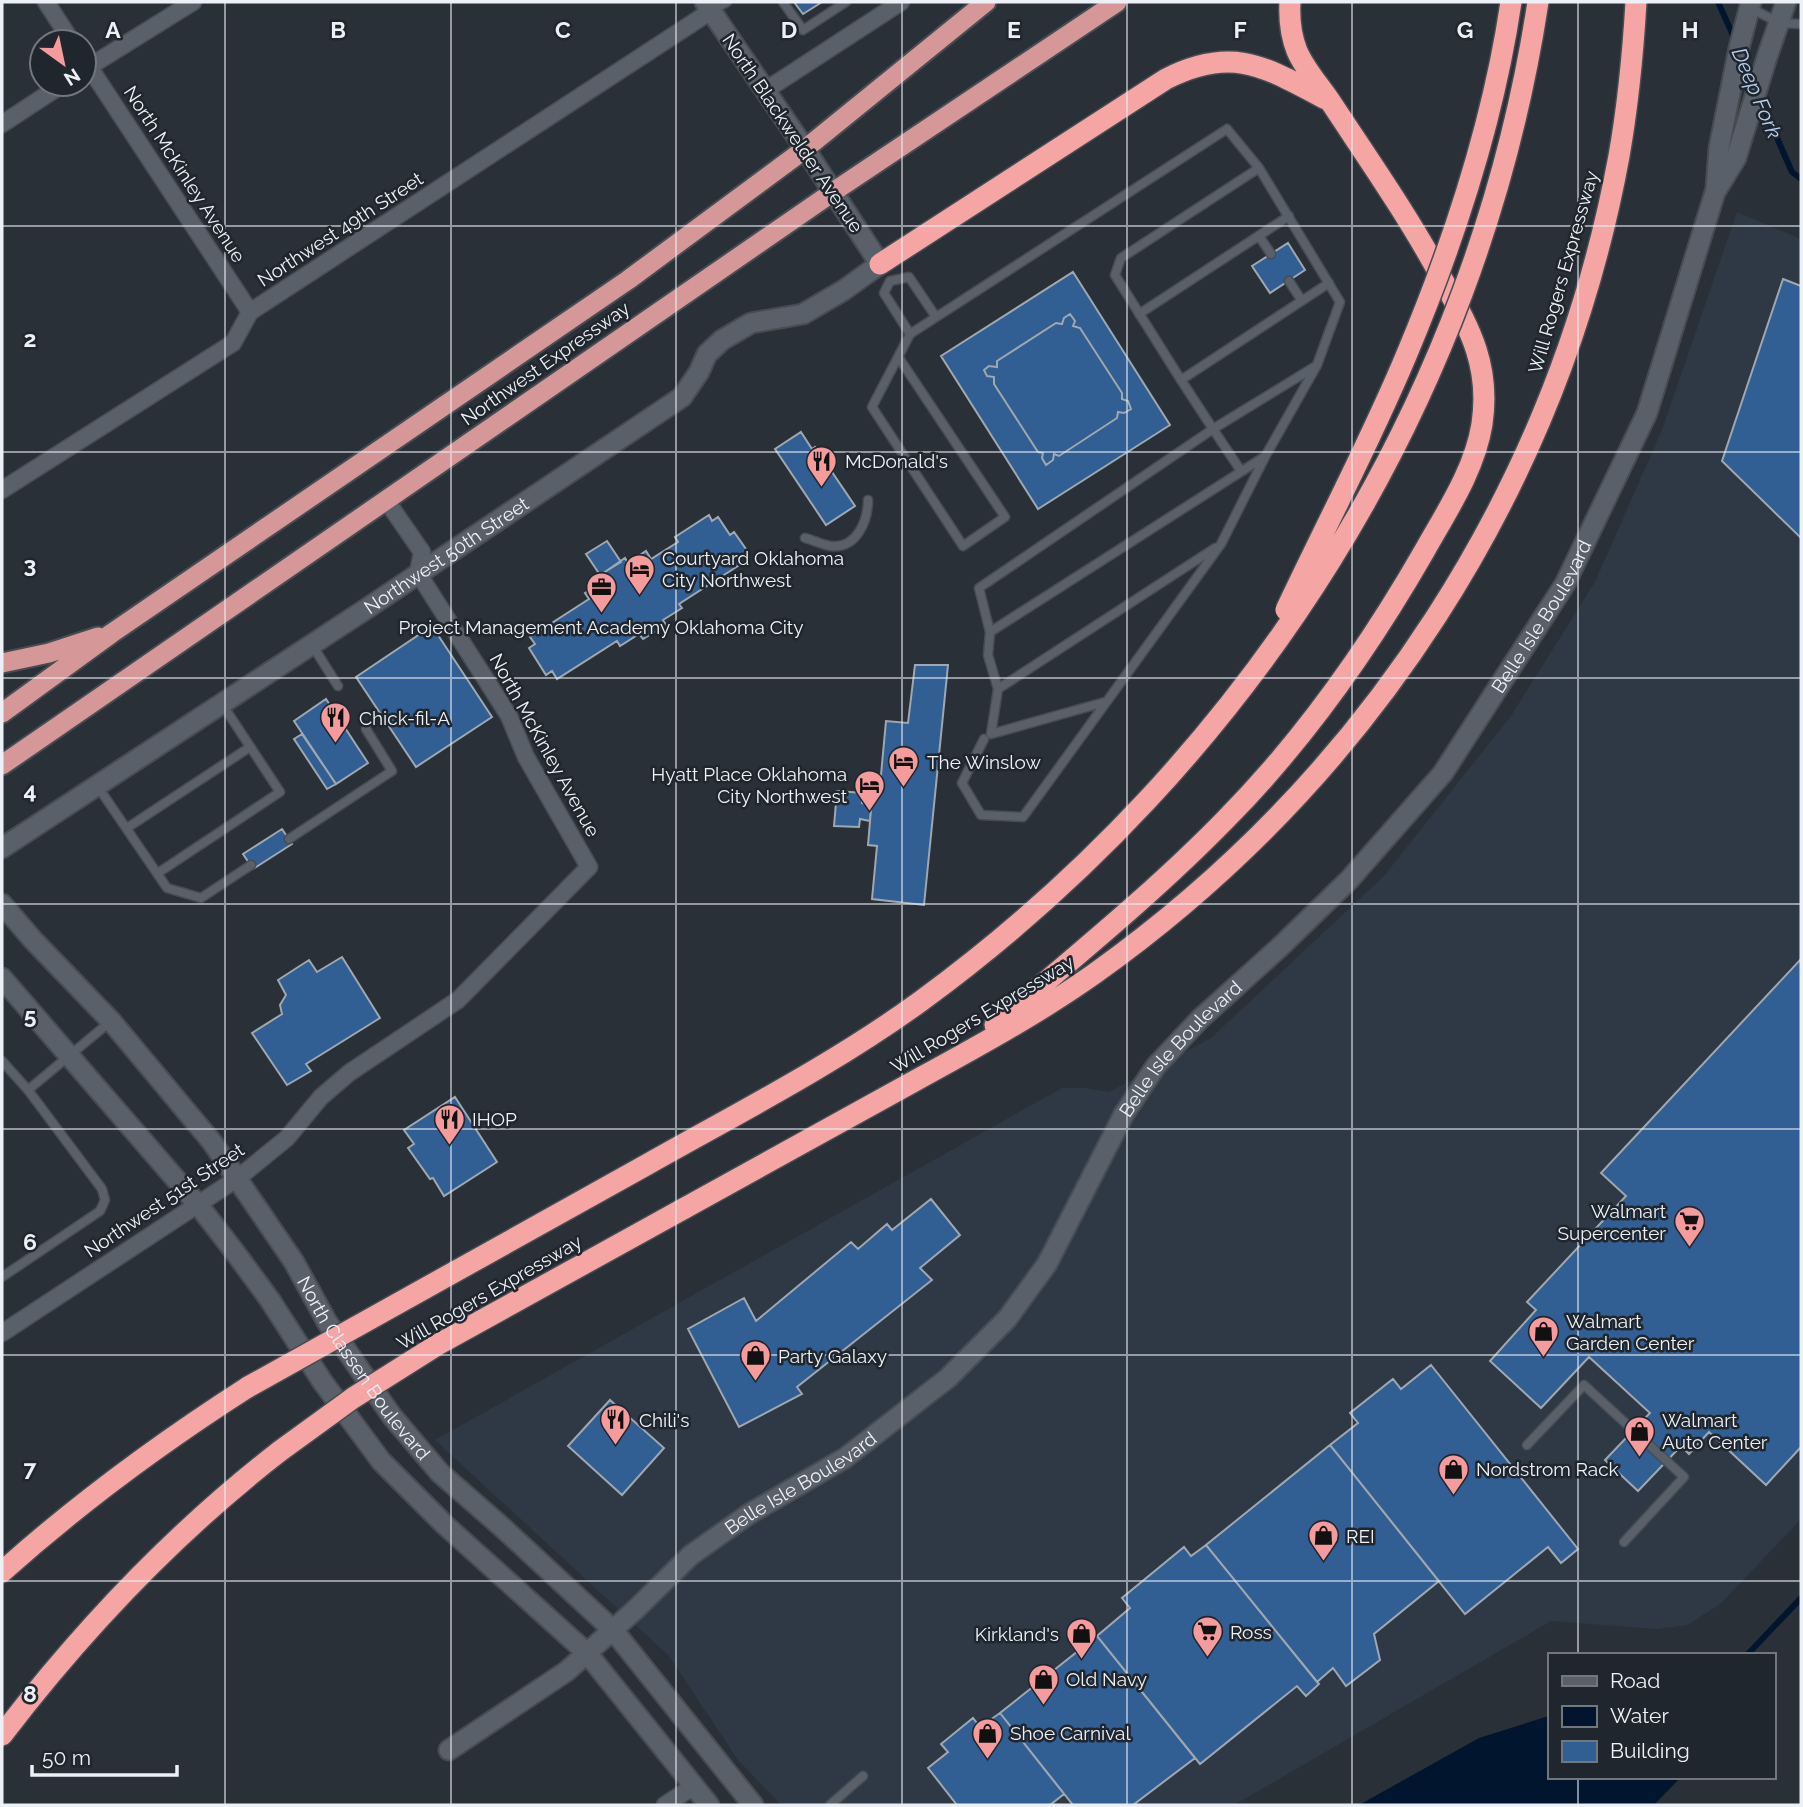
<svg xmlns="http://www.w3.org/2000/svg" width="1803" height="1807" font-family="Raleway,sans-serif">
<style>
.built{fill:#2f3946}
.water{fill:#01152f}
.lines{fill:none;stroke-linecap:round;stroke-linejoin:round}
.stream{stroke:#01152f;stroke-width:6}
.building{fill:#315e93;stroke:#9fa7b1;stroke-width:2}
.service-casing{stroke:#474c53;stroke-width:11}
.minor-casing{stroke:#474c53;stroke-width:19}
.tertiary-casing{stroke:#474c53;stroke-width:23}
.secondary-casing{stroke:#474c53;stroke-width:23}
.trunk-casing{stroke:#474c53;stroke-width:23}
.motorway-casing{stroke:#474c53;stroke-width:24}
.service{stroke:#596069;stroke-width:8}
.minor{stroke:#596069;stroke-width:16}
.tertiary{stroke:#596069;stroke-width:19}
.secondary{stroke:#596069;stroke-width:19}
.trunk{stroke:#d69798;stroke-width:19}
.motorway{stroke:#f5a5a4;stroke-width:21}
.motorway-bridge-casing{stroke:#474c53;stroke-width:24;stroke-linecap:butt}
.motorway-bridge{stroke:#f5a5a4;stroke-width:21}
.grid{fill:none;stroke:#edf1f7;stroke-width:2;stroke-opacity:0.55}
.labels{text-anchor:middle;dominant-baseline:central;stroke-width:5;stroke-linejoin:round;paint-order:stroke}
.street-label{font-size:19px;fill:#edf1f7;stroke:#20262e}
.poi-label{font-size:19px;fill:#edf1f7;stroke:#20262e;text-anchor:start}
.water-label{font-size:21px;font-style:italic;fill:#b7d0f0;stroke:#20262e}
.grid-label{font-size:23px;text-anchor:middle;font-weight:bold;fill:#edf1f7;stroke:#20262e;stroke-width:5;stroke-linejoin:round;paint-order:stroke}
</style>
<rect width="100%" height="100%" fill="#2a3038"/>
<path class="built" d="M1737,212L1801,239V1519L1720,1604L1687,1625L1657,1629L1551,1621L1234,1805H781L738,1760L669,1656L435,1440L1062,1088H1085L1109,1092L1211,1038L1384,876L1511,716L1595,582L1662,430Z"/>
<path class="water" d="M1549,1716V1777H1681L1654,1805H1359L1479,1738Z"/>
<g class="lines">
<path class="stream" d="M1718,2L1736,42
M1743,58L1753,84
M1759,97L1792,172L1801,179
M1747,1655L1801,1598"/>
</g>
<path class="building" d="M794,2H822L803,14Z
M1288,243L1305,270L1270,293L1252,266Z
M1073,272L1170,425L1038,509L941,356Z
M1783,279L1801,286V538L1722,461Z
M1070,314L1075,321L1073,326L1080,328L1122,393V399L1128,401L1131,409L1124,413L1118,412L1117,418L1059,456L1054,454L1053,460L1046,465L1042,458L1043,453L1038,452L994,384V377L987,376L984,370L989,366L997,367V361L1056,323L1062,324L1064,318Z
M801,432L812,449L815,447L855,506L826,525L775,449Z
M709,515L712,521L718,517L730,535L734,532L748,552L737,558L741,564L679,604L682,608L663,620L666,625L643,639L639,634L620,646L617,641L557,679L552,671L546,675L529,648L535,644L530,637L589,599L585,593L606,580L602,574L625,558L628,563L646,551L651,559L678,542L675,537Z
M607,541L621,562L600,575L586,554Z
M432,626L492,717L416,767L356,677Z
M915,665H948L924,905L872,899L877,846L868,845L874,774L881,775L886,721L908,723Z
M326,699L368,763L336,784L294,721Z
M302,734L336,784L327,789L294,739Z
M837,791L863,793L862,803L871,804L870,821L860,819L859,827L834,826Z
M282,829L292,844L253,869L243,854Z
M342,957L380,1018L306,1064L311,1071L287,1085L252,1033L282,1014L280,1005L286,995L278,980L309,960L317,972Z
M1801,959V1447L1766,1485L1709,1432L1689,1454L1681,1446L1638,1491L1605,1460L1650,1413L1589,1357L1541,1408L1490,1361L1536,1310L1527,1302L1626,1196L1601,1173Z
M455,1097L497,1162L444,1196L433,1178L430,1179L408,1148L414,1144L404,1130Z
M931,1199L960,1235L920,1268L932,1280L797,1387L802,1394L739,1427L688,1329L744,1298L756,1321L851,1242L858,1249L887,1224L892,1230Z
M1431,1365L1578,1549L1561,1563L1548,1547L1465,1614L1330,1445L1358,1423L1350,1413L1393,1379L1401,1389Z
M610,1400L664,1448L622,1495L568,1446Z
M1330,1445L1439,1581L1374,1634L1380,1660L1346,1686L1333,1668L1317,1682L1206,1545Z
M1206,1545L1319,1684L1306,1696L1297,1686L1200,1764L1097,1636L1130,1608L1122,1598L1184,1547L1191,1556Z
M1097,1636L1195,1758L1133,1805H1073L1000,1713Z
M1000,1713L1064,1794L1050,1805H957L928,1768L948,1752L941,1744L973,1718L980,1727Z"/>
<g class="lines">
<defs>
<path id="service" d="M783,2L803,30L846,2
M1752,9L1780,23L1801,24
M711,11L727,2
M1259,168L1121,258L1115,275L1181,380L1329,283
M1259,236L1271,254
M1289,281L1302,301
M1139,314L1289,216
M910,334L884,293L890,281L909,277L936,317
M899,358L1005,517L963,546L872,407L910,334L1227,129L1259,168L1340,302L1317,365L1266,455L1221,544L1023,817L981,815L962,783L984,739
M1181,380L1213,429L1316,366
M805,538C813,540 823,545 831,546C857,549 868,520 868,500
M1215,548L998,689L988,655L990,632L979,588L1213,429L1241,471
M990,632L1264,457
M312,645L338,686
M998,689L991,734L1105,702
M98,787L167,888L201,898L251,865
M127,828L250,747
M289,839L392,771L366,729
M158,873L280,792L222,704
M2,1061L28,1090L111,1021
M2,1277L100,1211L105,1200L102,1189L28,1090
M1527,1445L1584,1385L1684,1477L1624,1542
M830,1805L863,1776"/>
<path id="minor" d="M46,2L72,42
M84,59L250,312
M84,70L193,2
M766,90L901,2
M2,124L63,84
M2,490L233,343L250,312L711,11
M2,1333L238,1178L287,1138L321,1097L349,1073L458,1000L589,867L526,757L509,716L418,573L422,552L386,500
M665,1805L694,1786"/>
<g id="tertiary">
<path d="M1717,189L1736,158L1767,57L1786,2"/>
<path id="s1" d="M2,848L366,609L682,397L699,372L707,354L722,340L751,323L803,314L844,290L880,264L805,149L705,2"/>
<path id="s2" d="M449,1750L567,1671L636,1609L691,1555L749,1514L845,1458L948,1378L1007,1319L1047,1264L1124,1114L1156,1066L1200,1019L1281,946L1349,880L1443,773L1565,584L1647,413L1716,189L1719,148L1739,48L1751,2"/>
</g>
<g id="secondary">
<path id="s3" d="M2,904L33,940L111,1021L212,1142L294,1262L327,1322L391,1415L440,1473L503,1528L613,1630L753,1805"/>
<path d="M2,978L199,1206L234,1251L270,1300L322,1381L381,1461L445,1525L587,1653L709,1805"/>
</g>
<path id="trunk" d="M2,663L49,653L98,637
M2,713L112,633L628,280L805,149L986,2
M2,765L833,192L1117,2"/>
<path id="motorway" d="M880,264L1166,79C1233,45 1265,67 1326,99
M995,1025C1073,958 1154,893 1226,819C1304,740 1370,646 1425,550C1447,511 1475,469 1482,424C1491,363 1468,326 1440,275C1408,216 1369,160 1332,104C1321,87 1305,70 1297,51C1291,36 1289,19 1290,2
M683,1209C759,1167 835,1125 911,1083C973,1049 1036,1015 1094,974C1368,779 1558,488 1619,156C1628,105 1633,53 1636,2
M2,1572C80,1502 159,1444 248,1387
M2,1735C84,1628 173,1534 280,1451"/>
</defs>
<use href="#service" class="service-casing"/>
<use href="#minor" class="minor-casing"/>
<use href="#tertiary" class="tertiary-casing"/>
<use href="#secondary" class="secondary-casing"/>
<use href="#trunk" class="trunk-casing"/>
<use href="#motorway" class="motorway-casing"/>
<use href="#service" class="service"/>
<use href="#minor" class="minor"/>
<use href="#tertiary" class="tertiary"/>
<use href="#secondary" class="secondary"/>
<use href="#trunk" class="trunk"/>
<use href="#motorway" class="motorway"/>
<defs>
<path id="motorway-bridge" d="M1286,610C1326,525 1370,442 1406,356C1454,242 1493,124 1511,2
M248,1387C381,1313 514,1238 648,1164C740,1112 836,1063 921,1001C1249,761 1477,404 1538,2
M280,1451L353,1398L437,1345L683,1209"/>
</defs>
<use href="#motorway-bridge" class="motorway-bridge-casing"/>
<use href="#motorway-bridge" class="motorway-bridge"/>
</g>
<path class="grid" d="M225,2V1805M451,2V1805M676,2V1805M902,2V1805M1127,2V1805M1352,2V1805M1578,2V1655M2,226H1801M2,452H1801M2,678H1801M2,904H1801M2,1129H1801M2,1355H1801M2,1581H1801M1578,1777V1805"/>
<defs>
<symbol id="restaurant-pin" viewBox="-11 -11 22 30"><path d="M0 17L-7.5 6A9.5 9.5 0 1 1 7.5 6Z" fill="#f59b9b" stroke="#20262e"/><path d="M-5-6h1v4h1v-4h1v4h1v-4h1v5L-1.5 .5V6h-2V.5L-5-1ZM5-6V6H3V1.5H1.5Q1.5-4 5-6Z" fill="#111"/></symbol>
<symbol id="hotel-pin" viewBox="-11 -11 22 30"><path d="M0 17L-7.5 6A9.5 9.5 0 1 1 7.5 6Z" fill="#f59b9b" stroke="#20262e"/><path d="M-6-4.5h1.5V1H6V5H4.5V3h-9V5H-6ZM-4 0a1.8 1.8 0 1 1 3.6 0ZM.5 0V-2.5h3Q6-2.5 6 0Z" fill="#111"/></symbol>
<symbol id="office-pin" viewBox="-11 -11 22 30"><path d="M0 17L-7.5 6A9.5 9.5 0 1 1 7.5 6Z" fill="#f59b9b" stroke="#20262e"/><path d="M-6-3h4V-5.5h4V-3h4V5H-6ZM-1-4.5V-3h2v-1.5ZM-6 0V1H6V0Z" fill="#111"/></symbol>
<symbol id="supermarket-pin" viewBox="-11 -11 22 30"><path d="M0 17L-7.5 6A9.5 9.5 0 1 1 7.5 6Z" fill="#f59b9b" stroke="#20262e"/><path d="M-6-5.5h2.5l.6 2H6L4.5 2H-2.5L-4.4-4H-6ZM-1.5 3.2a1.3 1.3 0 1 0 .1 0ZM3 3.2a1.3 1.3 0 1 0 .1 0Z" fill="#111"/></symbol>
<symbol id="shop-pin" viewBox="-11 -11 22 30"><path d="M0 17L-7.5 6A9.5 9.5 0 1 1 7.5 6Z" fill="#f59b9b" stroke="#20262e"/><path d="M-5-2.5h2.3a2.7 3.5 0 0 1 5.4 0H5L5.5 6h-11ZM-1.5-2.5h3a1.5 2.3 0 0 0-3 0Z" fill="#111"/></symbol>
</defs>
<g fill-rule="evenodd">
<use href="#restaurant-pin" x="804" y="444" width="35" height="47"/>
<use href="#hotel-pin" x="622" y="552" width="35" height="47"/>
<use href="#office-pin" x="584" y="570" width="35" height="47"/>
<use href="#restaurant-pin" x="318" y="700" width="35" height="47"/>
<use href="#hotel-pin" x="886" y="744" width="35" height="47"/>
<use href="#hotel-pin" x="852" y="768" width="35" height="47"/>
<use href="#restaurant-pin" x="432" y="1102" width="35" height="47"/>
<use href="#supermarket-pin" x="1672" y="1204" width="35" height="47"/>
<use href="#shop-pin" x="1526" y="1314" width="35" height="47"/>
<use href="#shop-pin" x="738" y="1338" width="35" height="47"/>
<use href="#restaurant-pin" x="598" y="1402" width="35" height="47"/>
<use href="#shop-pin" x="1622" y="1414" width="35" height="47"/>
<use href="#shop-pin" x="1436" y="1452" width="35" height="47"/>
<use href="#shop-pin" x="1306" y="1518" width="35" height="47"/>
<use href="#supermarket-pin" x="1190" y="1614" width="35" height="47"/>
<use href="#shop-pin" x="1064" y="1616" width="35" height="47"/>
<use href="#shop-pin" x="1026" y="1662" width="35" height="47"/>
<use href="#shop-pin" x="970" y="1716" width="35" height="47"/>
</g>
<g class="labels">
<g class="street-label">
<text transform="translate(793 133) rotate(56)">North Blackwelder Avenue</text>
<text transform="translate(185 174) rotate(57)">North McKinley Avenue</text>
<text transform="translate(340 229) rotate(-33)">Northwest 49th Street</text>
<text transform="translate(1563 272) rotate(-74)">Will Rogers Expressway</text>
<text transform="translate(545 363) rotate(-35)">Northwest Expressway</text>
<text stroke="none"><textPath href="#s1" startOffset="532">Northwest 50th Street</textPath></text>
<text stroke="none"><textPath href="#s2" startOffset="1598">Belle Isle Boulevard</textPath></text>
<text transform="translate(545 745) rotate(61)">North McKinley Avenue</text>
<text transform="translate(982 1014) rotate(-31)">Will Rogers Expressway</text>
<text stroke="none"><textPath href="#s2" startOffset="1031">Belle Isle Boulevard</textPath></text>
<text transform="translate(164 1200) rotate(-34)">Northwest 51st Street</text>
<text transform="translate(489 1292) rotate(-30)">Will Rogers Expressway</text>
<text stroke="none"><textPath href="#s3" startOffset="590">North Classen Boulevard</textPath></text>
<text stroke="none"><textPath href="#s2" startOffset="443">Belle Isle Boulevard</textPath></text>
</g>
<g class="poi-label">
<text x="845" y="461">McDonald's</text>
<text x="662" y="558">Courtyard Oklahoma<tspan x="662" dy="22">City Northwest</tspan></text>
<text x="601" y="627" text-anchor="middle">Project Management Academy Oklahoma City</text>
<text x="359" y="718">Chick-fil-A</text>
<text x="927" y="762">The Winslow</text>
<text x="847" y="774" text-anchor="end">Hyatt Place Oklahoma<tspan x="847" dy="22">City Northwest</tspan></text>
<text x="472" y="1119">IHOP</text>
<text x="1666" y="1211" text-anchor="end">Walmart<tspan x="1666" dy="22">Supercenter</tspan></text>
<text x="1566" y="1321">Walmart<tspan x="1566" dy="22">Garden Center</tspan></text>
<text x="778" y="1356">Party Galaxy</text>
<text x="639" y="1420">Chili's</text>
<text x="1662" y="1420">Walmart<tspan x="1662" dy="22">Auto Center</tspan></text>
<text x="1476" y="1469">Nordstrom Rack</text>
<text x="1346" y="1536">REI</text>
<text x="1230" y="1632">Ross</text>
<text x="1059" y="1634" text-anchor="end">Kirkland's</text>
<text x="1066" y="1679">Old Navy</text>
<text x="1010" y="1733">Shoe Carnival</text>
</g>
<g class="water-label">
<text transform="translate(1757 93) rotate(67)">Deep Fork</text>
</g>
</g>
<g class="grid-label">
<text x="113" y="38">A</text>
<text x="338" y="38">B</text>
<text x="563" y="38">C</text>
<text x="789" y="38">D</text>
<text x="1014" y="38">E</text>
<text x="1240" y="38">F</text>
<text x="1465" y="38">G</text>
<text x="1690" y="38">H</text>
<text x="30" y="347">2</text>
<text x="30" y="573">3</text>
<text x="30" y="799">4</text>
<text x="30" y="1024">5</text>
<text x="30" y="1250">6</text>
<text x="30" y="1476">7</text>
<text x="30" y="1702">8</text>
</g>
<rect width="1803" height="1807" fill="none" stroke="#edf1f7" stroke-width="7"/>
<rect x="1548" y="1653" width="228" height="126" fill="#20262e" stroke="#72777e" stroke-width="2"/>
<rect x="1562" y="1676" width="35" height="10" fill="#596069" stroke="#72777e" stroke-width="2"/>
<text x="1610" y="1688" font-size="21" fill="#edf1f7">Road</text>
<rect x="1562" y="1706" width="35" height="21" fill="#01152f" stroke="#72777e" stroke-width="2"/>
<text x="1610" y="1723" font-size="21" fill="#edf1f7">Water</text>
<rect x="1562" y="1741" width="35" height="21" fill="#315e93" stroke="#72777e" stroke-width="2"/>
<text x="1610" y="1758" font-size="21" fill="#edf1f7">Building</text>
<g transform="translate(63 63) rotate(147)"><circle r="33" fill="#20262e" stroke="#72777e" stroke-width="2"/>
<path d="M0-5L12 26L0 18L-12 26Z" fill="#f59b9b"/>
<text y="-10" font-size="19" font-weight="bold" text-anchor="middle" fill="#edf1f7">N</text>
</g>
<path d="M32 1765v10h145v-10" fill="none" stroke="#edf1f7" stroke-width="3.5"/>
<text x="42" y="1765" font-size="21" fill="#edf1f7" stroke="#20262e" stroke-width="5" paint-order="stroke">50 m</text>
</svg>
